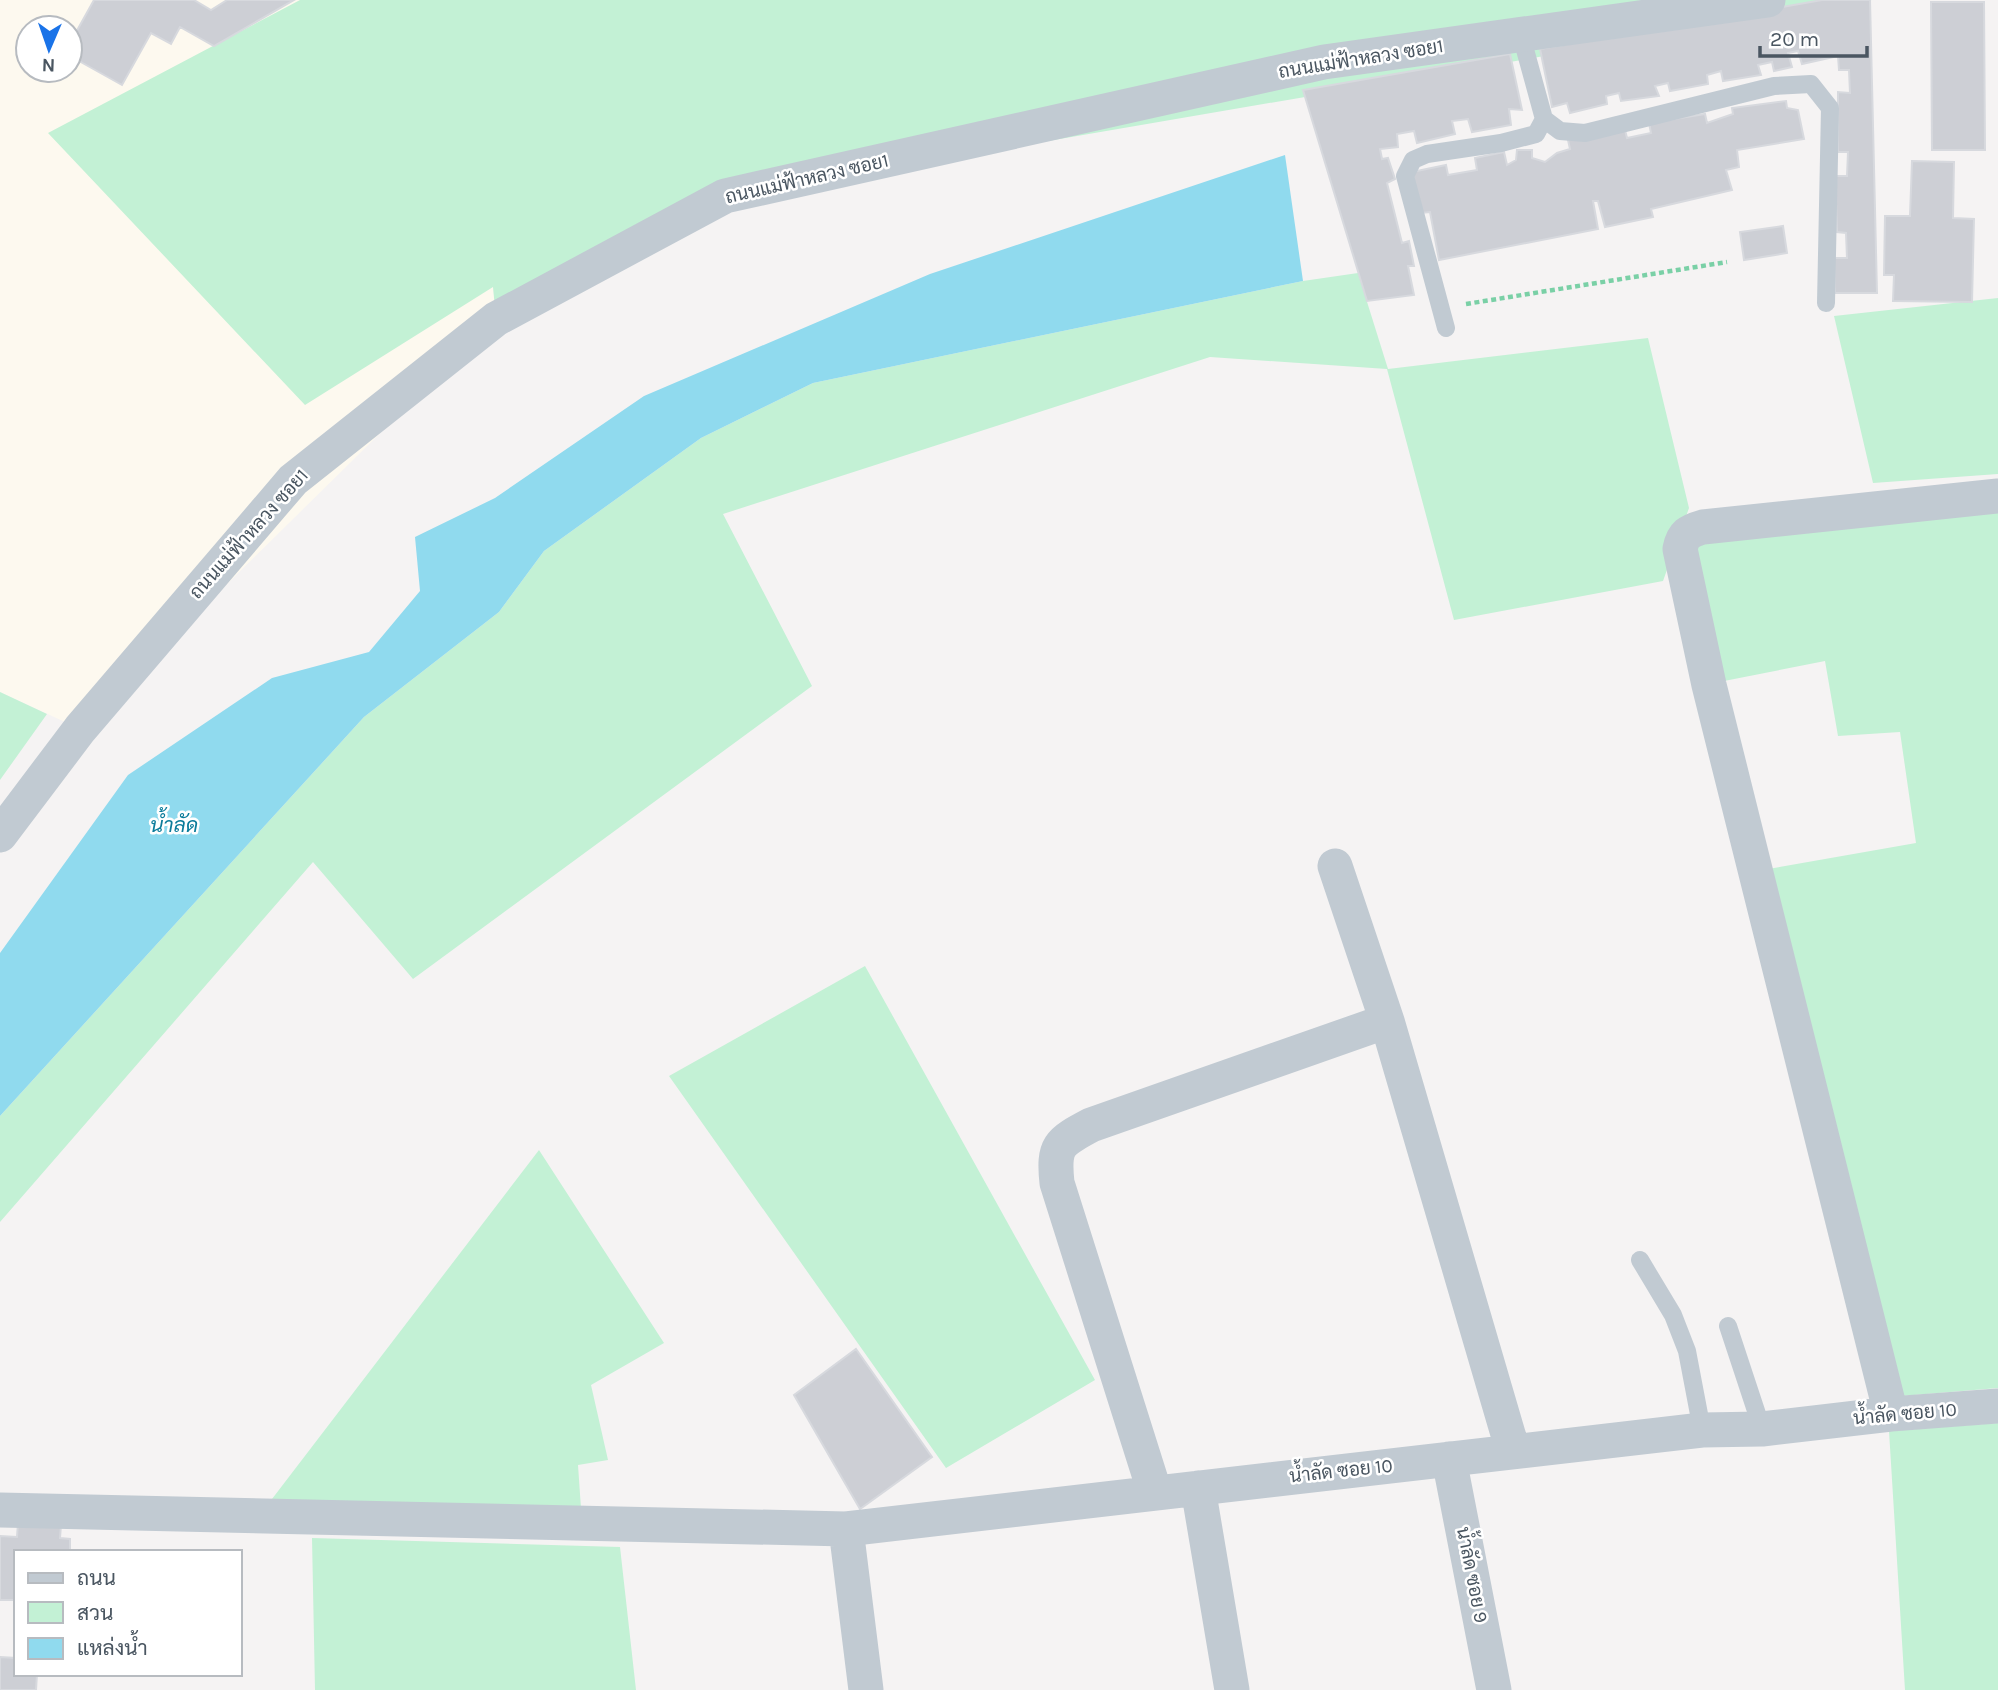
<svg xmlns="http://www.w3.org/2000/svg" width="1998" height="1690" font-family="Karla,Sarabun,sans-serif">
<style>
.commercial{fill:#fdf9ef;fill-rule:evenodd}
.green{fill:#c3f1d5}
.water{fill:#90daee}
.building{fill:#cdcfd5;stroke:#d7d9de;stroke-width:2}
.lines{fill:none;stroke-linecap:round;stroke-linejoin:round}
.path{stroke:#7ad0a6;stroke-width:4.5;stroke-dasharray:5 3.5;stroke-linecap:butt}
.lane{stroke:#c1cad2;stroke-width:18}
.street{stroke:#c1cad2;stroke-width:35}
.labels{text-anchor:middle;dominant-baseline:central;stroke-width:5;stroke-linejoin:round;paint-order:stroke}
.street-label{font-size:19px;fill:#4a5661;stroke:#fff}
.water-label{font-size:21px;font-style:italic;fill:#0c7c9b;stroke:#fff}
</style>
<rect width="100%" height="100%" fill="#f5f3f3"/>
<path class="commercial" d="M0,0H468L496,319L80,729L0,692ZM28,28H70V70H28Z"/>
<path class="green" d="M300,0H1872L726,196L496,319L493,287L305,405L48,133Z
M1358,273L1388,369L1648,338L1689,508L1663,581L1454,620L1387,369L1210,357L723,514L812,686L413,979L313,862L0,1222V1116L364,717L499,612L544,551L701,438L813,383L1303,281Z
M1998,298V474L1873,483L1834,316Z
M1998,506V1388L1902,1396L1768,869L1916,843L1900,732L1838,736L1825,661L1719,682L1690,548L1721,532Z
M0,692L47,714L0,780Z
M865,966L1095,1380L946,1468L669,1076Z
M539,1150L664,1343L591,1385L608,1460L578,1465L582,1523L259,1516Z
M1998,1423V1690H1905L1889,1431Z
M312,1538L620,1547L636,1690H315Z"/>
<path class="water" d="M1285,155L1303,281L813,383L701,438L544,551L499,612L364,717L0,1116V953L128,775L272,678L369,652L420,591L415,537L495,498L644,396L930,274Z"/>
<path class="building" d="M94,0H194L211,10L227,0H294L214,46L180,27L171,44L151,33L122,85L70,56V43Z
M1822,0H1870L1877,293H1835L1834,258H1847L1846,233L1837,232L1835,176H1847L1848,152H1838V92L1850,93L1849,70H1839L1838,56L1802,64L1798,51L1788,53L1792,67L1774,71L1772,62L1758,65L1761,75L1723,81L1721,71L1707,75L1708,84L1670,91L1668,83L1655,86L1659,96L1621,101L1619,93L1606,96L1607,104L1570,113L1567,103L1552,107L1540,49Z
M1931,2H1984L1985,150H1932Z
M1510,54L1522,110L1509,109L1511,125L1472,132L1468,119L1452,121L1455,134L1417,143L1414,131L1397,134L1398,147L1380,149L1382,159L1388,158L1395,179L1387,183L1402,243L1409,241L1414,266H1408L1414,295L1367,301L1303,90Z
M1786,101L1787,108L1798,110L1804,139L1737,150L1739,167L1726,170L1732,190L1651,209L1653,217L1605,227L1598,201H1593L1598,229L1439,260L1430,212L1421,213L1412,172L1446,165L1448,175L1477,170L1475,158L1504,152L1507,165L1516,160L1517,150H1532V158L1545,162L1557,153L1570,149L1568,140L1625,130L1627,138L1651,133L1649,123L1705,114L1707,123L1733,114L1732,108Z
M1912,161L1954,162L1953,218L1974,219L1972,302L1893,301L1894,275H1884L1885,216H1910Z
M1783,226L1787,253L1744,260L1740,232Z
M856,1349L932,1457L860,1509L794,1395Z
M18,1523L61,1525L60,1538L70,1539V1552H16V1600H0V1536L17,1537Z
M0,1657L16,1658V1674H37L36,1690H0Z"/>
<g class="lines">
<path class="path" d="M1466,304L1727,262"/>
<path class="lane" d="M1521,35L1544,119L1560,131L1585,133L1774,86L1811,84L1830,108L1826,303
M1446,328L1405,176L1413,160L1427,154L1501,143L1536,134L1544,119
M1640,1260L1673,1315L1687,1351L1702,1430
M1728,1326L1762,1429"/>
<path class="street" d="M0,835L80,729L293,480L496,319L725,196L1324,62L1768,0
M1335,866L1387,1021
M1891,1414L1709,685L1680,549C1683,534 1689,531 1703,527L1998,496
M1449,1459L1494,1690
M1198,1488L1232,1690
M1155,1493L1057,1183C1053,1145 1059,1142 1091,1125L1387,1021L1513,1451
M0,1510L846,1529
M866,1690L846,1529L1702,1430L1762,1429L1891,1414L1998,1406"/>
</g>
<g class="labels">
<g class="street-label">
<text transform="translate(1361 59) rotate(-9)">ถนนแม่ฟ้าหลวง ซอย1</text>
<text transform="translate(807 179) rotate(-13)">ถนนแม่ฟ้าหลวง ซอย1</text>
<text transform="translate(249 534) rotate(-48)">ถนนแม่ฟ้าหลวง ซอย1</text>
<text transform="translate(1905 1414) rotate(-5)">น้ำลัด ซอย 10</text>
<text transform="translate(1341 1471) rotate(-6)">น้ำลัด ซอย 10</text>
<text transform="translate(1472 1575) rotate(79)">น้ำลัด ซอย 9</text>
</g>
<g class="water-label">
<text x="174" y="825">น้ำลัด</text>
</g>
</g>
<rect x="14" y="1550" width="228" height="126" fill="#ffffff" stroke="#b7bbc0" stroke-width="2"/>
<rect x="28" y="1573" width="35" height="10" fill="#c1cad2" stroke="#b7bbc0" stroke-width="2"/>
<text x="77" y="1585" font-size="21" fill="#4a5661">ถนน</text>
<rect x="28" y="1602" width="35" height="21" fill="#c3f1d5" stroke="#b7bbc0" stroke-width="2"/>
<text x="77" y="1620" font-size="21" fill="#4a5661">สวน</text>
<rect x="28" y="1638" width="35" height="21" fill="#90daee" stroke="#b7bbc0" stroke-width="2"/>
<text x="77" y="1655" font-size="21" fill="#4a5661">แหล่งน้ำ</text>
<g transform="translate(49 49) rotate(182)"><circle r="33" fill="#ffffff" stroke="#b7bbc0" stroke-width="2"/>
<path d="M0-5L12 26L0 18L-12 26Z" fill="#1a73e8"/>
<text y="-10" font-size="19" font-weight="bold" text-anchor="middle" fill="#4a5661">N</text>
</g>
<path d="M1760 46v10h107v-10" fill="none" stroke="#4a5661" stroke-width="3.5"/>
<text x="1770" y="46" font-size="21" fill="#4a5661" stroke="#ffffff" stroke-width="5" paint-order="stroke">20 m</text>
</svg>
